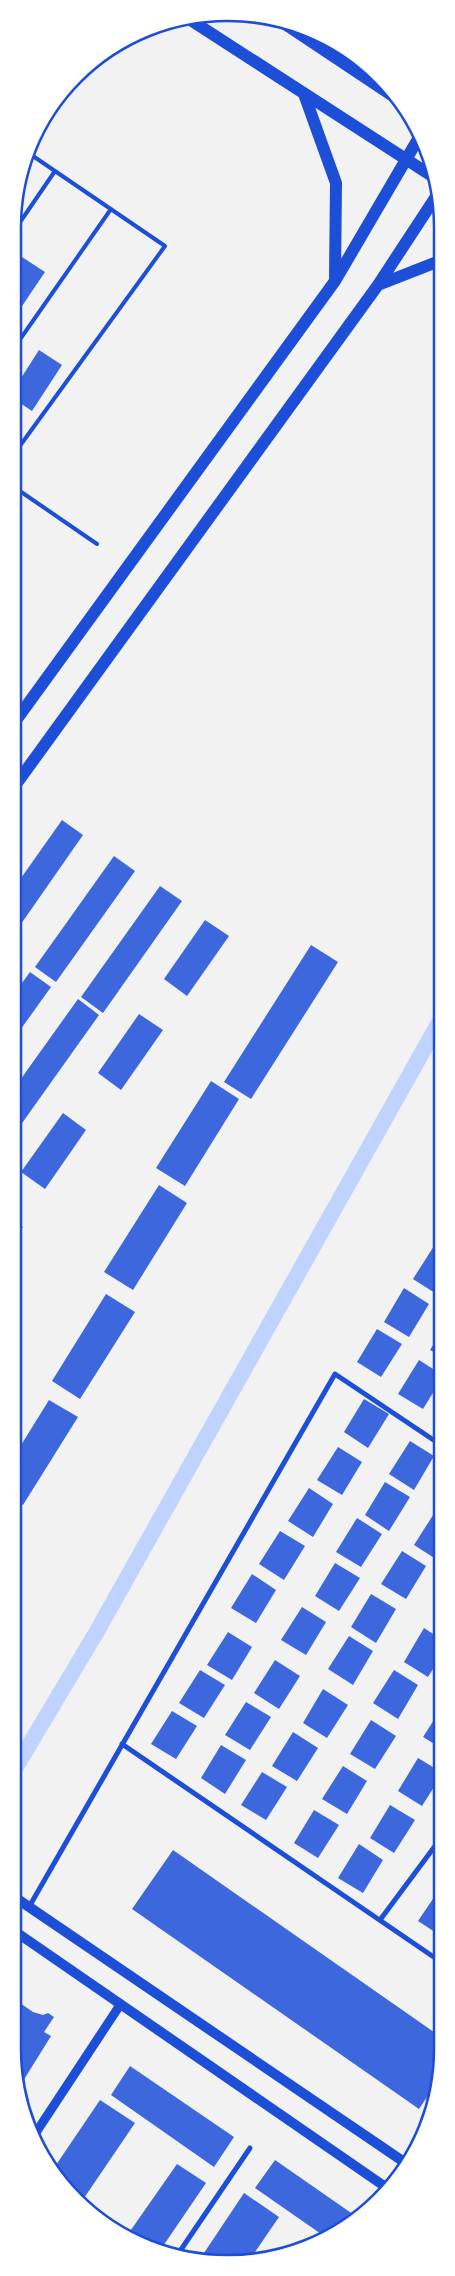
<svg xmlns="http://www.w3.org/2000/svg" width="455" height="2276" font-family="'DejaVu Sans',sans-serif">
<style>
.lines{fill:none;stroke-linecap:round;stroke-linejoin:round}
.canal{stroke:#bfd3fe;stroke-width:16}
.building{fill:#3d67dc}
.service{stroke:#1d4ed8;stroke-width:4}
.minor{stroke:#1d4ed8;stroke-width:5}
.tertiary{stroke:#1d4ed8;stroke-width:9}
.secondary{stroke:#1d4ed8;stroke-width:10}
.primary{stroke:#1d4ed8;stroke-width:12}
.rim{fill:none;stroke:#1d4ed8;stroke-width:2.5}
</style>
<rect width="100%" height="100%" fill="#f2f2f2"/>
<g class="lines">
<path class="canal" d="M13,1772L96,1633L441,1019"/>
</g>
<path class="building" d="M24,170L29,173L18,190V189Z
M22,257L45,272L14,318V269Z
M39,350L62,365L32,411L14,399V389Z
M14,416L21,420L14,430Z
M62,820L83,835L14,934V888Z
M114,856L135,871L56,982L35,967Z
M160,886L182,901L103,1013L81,997Z
M205,920L229,936L187,996L164,979Z
M311,945L338,962L251,1099L224,1082Z
M30,972L51,987L13,1040L14,994Z
M78,999L99,1015L20,1126L13,1121V1090Z
M139,1014L163,1030L121,1090L98,1073Z
M211,1081L239,1099L185,1186L156,1168Z
M63,1113L86,1130L45,1189L21,1172Z
M159,1185L187,1203L133,1290L104,1272Z
M13,1221L23,1227L13,1241Z
M434,1246L441,1250V1290L438,1295L413,1279Z
M404,1288L429,1304L409,1337L384,1322Z
M106,1294L135,1312L80,1399L52,1381Z
M377,1329L402,1344L381,1377L357,1362Z
M441,1332V1356L430,1350Z
M419,1360L441,1374V1380L423,1409L398,1394Z
M364,1399L389,1414L368,1448L344,1432Z
M49,1400L78,1417L23,1505L13,1499V1458Z
M410,1441L434,1456L414,1490L389,1474Z
M338,1447L362,1462L342,1495L317,1480Z
M385,1482L410,1497L389,1531L365,1515Z
M309,1488L333,1504L313,1537L288,1521Z
M435,1512L441,1516V1557L439,1561L414,1545Z
M357,1518L382,1534L361,1567L336,1552Z
M280,1531L305,1546L284,1580L259,1564Z
M402,1551L426,1566L406,1599L381,1584Z
M335,1563L360,1578L339,1611L315,1596Z
M252,1574L276,1590L256,1623L231,1608Z
M371,1594L396,1609L376,1643L351,1627Z
M441,1605V1622L433,1617Z
M302,1607L326,1622L306,1655L281,1640Z
M424,1628L441,1639V1656L428,1677L404,1662Z
M228,1632L252,1647L232,1680L207,1665Z
M349,1636L373,1651L353,1685L328,1669Z
M275,1660L300,1676L279,1709L254,1693Z
M200,1670L225,1685L204,1718L179,1703Z
M394,1670L418,1685L398,1719L373,1703Z
M323,1689L348,1705L327,1738L303,1723Z
M246,1702L271,1717L250,1750L225,1735Z
M441,1709V1748L423,1737Z
M172,1711L197,1726L176,1759L151,1744Z
M371,1720L396,1736L375,1769L350,1754Z
M293,1732L318,1748L297,1781L272,1766Z
M221,1745L246,1760L225,1794L201,1778Z
M418,1758L441,1772V1776L422,1806L398,1791Z
M343,1766L367,1781L347,1814L322,1799Z
M262,1772L287,1787L266,1820L241,1805Z
M390,1805L415,1820L394,1853L370,1838Z
M314,1810L339,1825L318,1858L294,1843Z
M359,1844L383,1860L363,1893L338,1878Z
M173,1850L441,2037V2076L419,2109L132,1909Z
M441,1887V1936L418,1921Z
M13,1992L20,1997L17,2001L33,2012L43,2015L48,2013L54,2017L44,2032L51,2036L20,2086L13,2048Z
M130,2066L234,2137L214,2167L111,2095Z
M100,2100L135,2123L80,2204L75,2200L54,2168Z
M275,2160L357,2217L324,2236L255,2188Z
M177,2164L206,2183L161,2249L133,2241L126,2237Z
M244,2193L279,2217L251,2258L214,2263L200,2259Z"/>
<g class="lines">
<path class="service" d="M14,231L55,171
M14,348L111,209
M14,454L165,246L30,154
M14,487L97,544"/>
<path class="minor" d="M122,1744L441,1962
M29,1907L335,1374L441,1445
M380,1920L441,1838
M178,2254L250,2148"/>
<path class="tertiary" d="M33,2137L120,2005"/>
<path class="secondary" d="M13,1896L407,2164
M13,1930L387,2188"/>
<path class="primary" d="M189,19L432,176
M282,22L396,98
M304,94L336,183L335,278
M378,285L442,260
M14,723L335,281L421,134
M14,787L378,285L437,195"/>
</g>
<path d="M0 0H455V2276H0ZM227 21H228A206 206 0 0 1 434 227V2049A206 206 0 0 1 228 2255H227A206 206 0 0 1 21 2049V227A206 206 0 0 1 227 21Z" fill="#fff" fill-rule="evenodd"/>
<path class="rim" d="M227 21H228A206 206 0 0 1 434 227V2049A206 206 0 0 1 228 2255H227A206 206 0 0 1 21 2049V227A206 206 0 0 1 227 21Z"/>
</svg>
